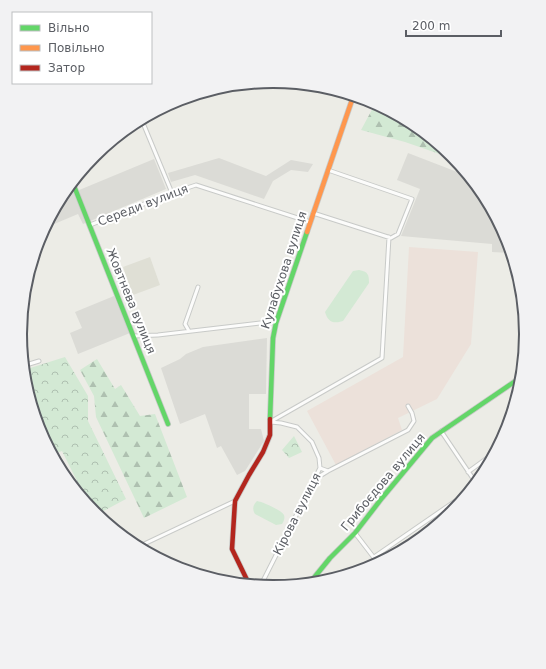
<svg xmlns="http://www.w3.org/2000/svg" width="546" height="669" font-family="'DejaVu Sans',sans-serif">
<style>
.industrial{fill:#dbdbd6}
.education{fill:#dfdfd5}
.medical{fill:#ece1da}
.green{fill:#d3e9d4}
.forest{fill:url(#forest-firs)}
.park{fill:url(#park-crowns)}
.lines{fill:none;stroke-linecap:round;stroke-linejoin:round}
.street-casing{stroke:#c8cac8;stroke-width:5}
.fast-casing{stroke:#c7c8c7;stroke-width:6}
.slow-casing{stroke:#c7c8c7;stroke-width:6}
.jam-casing{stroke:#c7c8c7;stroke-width:6}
.street{stroke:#fcfcfb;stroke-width:3}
.fast{stroke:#63d668;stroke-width:4.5}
.slow{stroke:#ff974d;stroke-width:4.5}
.jam{stroke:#b3261e;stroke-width:4.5}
.labels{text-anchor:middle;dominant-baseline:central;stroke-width:4;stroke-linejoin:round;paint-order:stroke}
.street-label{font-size:12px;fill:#5b5e64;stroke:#fff}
.rim{fill:none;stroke:#5b5e64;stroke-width:2}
</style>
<defs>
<pattern id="forest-firs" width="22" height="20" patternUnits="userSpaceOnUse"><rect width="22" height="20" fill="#d3e9d4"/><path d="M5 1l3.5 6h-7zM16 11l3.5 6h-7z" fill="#aec0b0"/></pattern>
<pattern id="park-crowns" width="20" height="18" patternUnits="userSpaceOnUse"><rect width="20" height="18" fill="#d3e9d4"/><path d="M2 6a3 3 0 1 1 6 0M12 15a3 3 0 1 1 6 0" fill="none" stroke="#aec0b0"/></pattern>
</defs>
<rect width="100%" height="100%" fill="#ecece6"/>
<path class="industrial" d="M408,153L465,175L507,238L510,253L492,252V244L401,236L420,189L397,180Z
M219,158L266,176L291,160L313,164L308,172L291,170L273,181L264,199L195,175L171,182L168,173Z
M154,159L166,189L83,224L78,214L47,227L71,191L72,193Z
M114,296L130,333L78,354L70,333L82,328L75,312Z
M267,338L266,394H249V429H261L264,441L245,471L237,475L221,446L217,448L205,414L180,424L161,368L180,359L186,354L203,347Z"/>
<path class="education" d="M150,257L160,285L133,295L123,267Z"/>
<path class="medical" d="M409,247L478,252L471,344L437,399L398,418L402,430L336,465L307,411L403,357Z"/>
<path class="green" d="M359,270C368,272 369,274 369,283L343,321C333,324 328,322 325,312L353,271Z
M257,501C263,502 281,510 284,515C285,518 284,521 282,524L276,525L255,514C252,509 253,505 257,501Z"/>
<path class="forest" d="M375,104L452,156L454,159L405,142L361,130Z
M97,359L115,389L121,385L140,416L155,414L187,497L144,518L96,417L94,396L80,370Z"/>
<path class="park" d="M65,357L88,396V421L126,499L96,515L94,513L90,507L62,451L54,454L39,431L27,369Z
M294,436L302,452L289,458L282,450Z"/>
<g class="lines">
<defs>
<path id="street" d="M143,123L172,193
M313,213L391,238L398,234L412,199L328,170
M90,225L172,193L196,185L310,222
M189,331L185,324L198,287
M134,336L158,335L268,322L276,323
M26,365L39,361
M270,422L382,358L389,237
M441,431L474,480
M320,468L328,471L408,430L414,421L412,413L408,406
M468,472L490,456
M315,479L328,471
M355,533L378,563
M142,545L235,501
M374,557L464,495
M261,585L320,468L319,458L312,442L297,427L281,423L270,422"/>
<path id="fast" d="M74,186L168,424
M270,419L273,338L276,323L307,232
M313,579L330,558L355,533L382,498L432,438L517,380"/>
<path id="slow" d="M307,232L353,97"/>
<path id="jam" d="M248,582L232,549L235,501L249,475L263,452L270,435V419"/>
</defs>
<use href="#street" class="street-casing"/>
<use href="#fast" class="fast-casing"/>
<use href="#slow" class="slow-casing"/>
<use href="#jam" class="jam-casing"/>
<use href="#street" class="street"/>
<use href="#fast" class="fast"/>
<use href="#slow" class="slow"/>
<use href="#jam" class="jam"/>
</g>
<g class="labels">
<g class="street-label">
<text transform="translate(143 205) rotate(-21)">Середи вулиця</text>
<text transform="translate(284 270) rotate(-72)">Кулабухова вулиця</text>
<text transform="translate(131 301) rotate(68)">Жовтнева вулиця</text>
<text transform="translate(383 482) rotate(-50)">Грибоєдова вулиця</text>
<text transform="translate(297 514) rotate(-63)">Кірова вулиця</text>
</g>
</g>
<path d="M0 0H546V669H0ZM27 334a246 246 0 1 1 492 0a246 246 0 1 1-492 0Z" fill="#f2f2f3" fill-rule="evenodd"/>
<path class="rim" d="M27 334a246 246 0 1 1 492 0a246 246 0 1 1-492 0Z"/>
<rect x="12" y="12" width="140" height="72" fill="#ffffff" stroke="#bdbfc1"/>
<rect x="20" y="25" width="20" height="6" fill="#63d668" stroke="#bdbfc1"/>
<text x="48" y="32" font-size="12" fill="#5b5e64">Вільно</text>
<rect x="20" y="45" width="20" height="6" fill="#ff974d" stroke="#bdbfc1"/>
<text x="48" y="52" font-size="12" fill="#5b5e64">Повільно</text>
<rect x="20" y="65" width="20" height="6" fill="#b3261e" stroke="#bdbfc1"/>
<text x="48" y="72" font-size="12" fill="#5b5e64">Затор</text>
<path d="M406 30v6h95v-6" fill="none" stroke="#5b5e64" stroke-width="2"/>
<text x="412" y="30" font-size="12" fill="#5b5e64" stroke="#ffffff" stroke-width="3" paint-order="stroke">200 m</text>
</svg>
